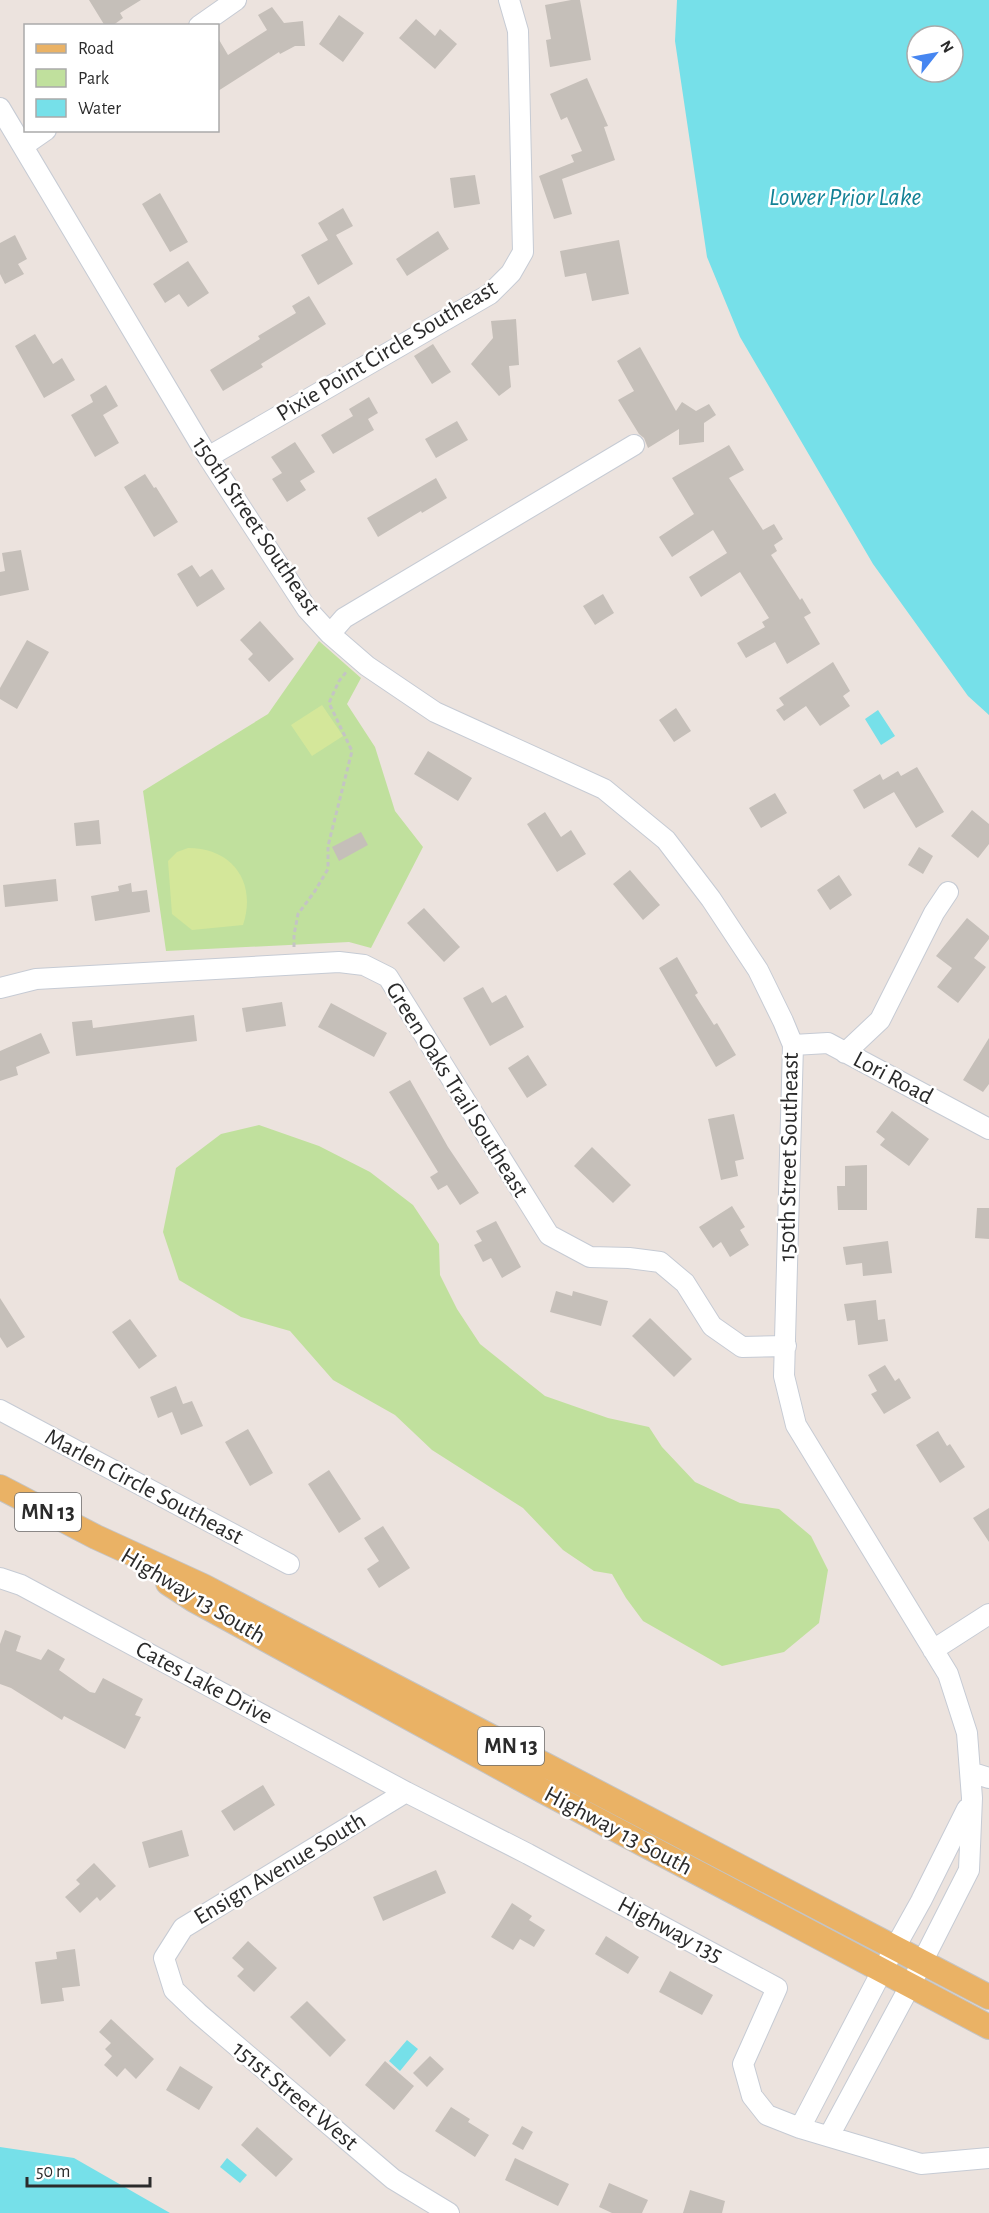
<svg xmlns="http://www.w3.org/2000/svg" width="989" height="2213" font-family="'Alegreya Sans',sans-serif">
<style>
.green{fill:#c0e09d}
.pitch{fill:#d4e79a}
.water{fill:#76e0e9;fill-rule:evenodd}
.building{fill:#c5bfb9}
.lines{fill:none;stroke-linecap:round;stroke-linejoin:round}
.minor-casing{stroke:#c6cbd4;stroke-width:22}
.major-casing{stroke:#c4c4c4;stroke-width:26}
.path{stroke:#c4c4c4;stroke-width:3;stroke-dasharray:4.5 3;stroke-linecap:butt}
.minor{stroke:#fff;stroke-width:20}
.major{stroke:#eab265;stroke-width:24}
.labels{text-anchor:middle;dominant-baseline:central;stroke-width:5;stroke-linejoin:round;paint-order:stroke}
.shield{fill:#fff;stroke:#6b6b6b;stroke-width:1.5}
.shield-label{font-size:22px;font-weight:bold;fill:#2b2b2b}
.street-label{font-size:24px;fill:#2b2b2b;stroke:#fff}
.water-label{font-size:26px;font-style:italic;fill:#148296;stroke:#fff}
</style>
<rect width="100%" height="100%" fill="#ece3de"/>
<path class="green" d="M319,641L361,678L347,704L375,747L395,811L423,847L371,948L349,942L166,951L143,791L268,714Z
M259,1125L319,1146L370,1172L413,1205L439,1244L440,1275L457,1309L480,1344L545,1396L608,1418L649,1427L662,1447L695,1482L740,1503L779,1509L811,1536L828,1570L819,1623L784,1652L722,1666L643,1621L626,1598L612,1574L594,1571L563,1550L523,1508L432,1450L395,1415L333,1380L290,1331L241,1317L179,1280L163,1232L176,1168L221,1134Z"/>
<path class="pitch" d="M322,705L343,736L312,756L291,725Z
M188,848C233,848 257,883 243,925L192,930L172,914L168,861L177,852Z"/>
<path class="water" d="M677,0H989V715L968,696L873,564L740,337L707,257L675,41ZM917,36H953V72H917Z
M878,710L895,736L881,745L865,719Z
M407,2040L418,2049L400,2071L389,2061Z
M0,2147L74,2158L170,2213H0Z
M227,2158L247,2175L240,2183L220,2167Z"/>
<path class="building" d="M89,0H141L120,13L123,18L112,26H105Z
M571,0H580L591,60L550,67L546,40L551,39L545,5Z
M272,7L284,23L303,21L305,46H295L280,54L279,52L218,91V38L228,55L267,30L258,15Z
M339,15L364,33L343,62L319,44Z
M416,19L435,36L440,29L457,44L435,69L399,38Z
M587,78L608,126L604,127L615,160L562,179L572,214L554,219L539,176L574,162L571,155L582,151L567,117L561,120L550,94Z
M475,175L480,204L454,208L450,178Z
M160,193L188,242L170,252L142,204Z
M343,208L353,226L336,235L353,264L318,285L301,255L328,240L318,223Z
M438,231L449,249L407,276L396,259Z
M15,235L27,259L18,264L24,274L5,284L0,274V243Z
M619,240L629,294L592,301L586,273L565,277L560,251Z
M188,261L209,293L188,307L179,294L165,303L153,284Z
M309,296L326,324L261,364L263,367L223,391L210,370L260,339L258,336L296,313L292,306Z
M516,319L519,365L509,366L511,387L499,396L471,364L493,338L491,321Z
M35,334L53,364L62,358L75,380L44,398L15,346Z
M433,344L451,372L432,384L414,356Z
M640,347L676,411L682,402L696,411L709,404L716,415L704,423V442L679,445V429L648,448L644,438L639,434L618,400L634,391L617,361Z
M106,385L118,406L103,415L119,443L95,457L71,415L93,402L90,395Z
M369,397L378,413L368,419L374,430L333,454L321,435L353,416L349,409Z
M457,421L468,440L436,458L425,439Z
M295,442L315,472L300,481L306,490L287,502L272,479L282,473L271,457Z
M729,445L744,470L729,478L763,530L774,524L783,539L774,545L777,551L771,555L800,600L802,598L811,613L804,617L820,644L787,664L775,642L746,658L737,643L765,627L762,622L769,618L740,572L701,597L689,577L727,553L713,530L672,557L659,537L694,514L672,478Z
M145,474L154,488L156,487L178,522L154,537L124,487Z
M436,478L447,498L422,513L421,511L378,537L367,518Z
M21,550L29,590L0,596V572L5,571L2,553Z
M192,565L200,577L212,569L225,589L197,607L177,574Z
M603,594L614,613L595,625L583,606Z
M260,621L294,659L269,682L248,659L253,654L240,640Z
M27,640L49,652L17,709L0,699V688Z
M833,662L850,691L843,696L850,706L820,726L806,706L784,721L776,710L784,705L779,698Z
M676,708L691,731L674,742L659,720Z
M428,751L472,778L458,801L414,774Z
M917,767L944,812L916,828L894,792L864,809L853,790L880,774L883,780L898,771L901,776Z
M775,793L787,813L761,828L749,808Z
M972,810L989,824V844L978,858L951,836Z
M545,812L561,837L571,830L586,854L557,872L527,824Z
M99,820L101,844L76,846L74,823Z
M361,832L368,845L339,861L332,847Z
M919,847L933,856L923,874L908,865Z
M630,870L660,905L643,920L613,884Z
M839,875L852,895L830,910L817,890Z
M56,879L58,901L5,907L3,885Z
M131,883L132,892L147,890L150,912L95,921L91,896L119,891L118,886Z
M424,908L460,947L444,962L407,923Z
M967,918L989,936V939L974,958L986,967L958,1003L937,987L952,968L936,956Z
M677,957L698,993L695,995L714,1025L717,1023L736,1055L716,1067L659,968Z
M483,987L492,1003L506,995L524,1027L490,1046L463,998Z
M282,1002L286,1026L246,1032L242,1008Z
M331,1003L387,1033L374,1057L318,1027Z
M194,1015L197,1041L76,1056L72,1022L92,1020L93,1028Z
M41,1033L50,1053L16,1067L18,1075L0,1081V1051Z
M989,1038V1084L983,1092L963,1080Z
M528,1055L547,1085L527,1098L508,1068Z
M410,1080L448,1147L479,1193L460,1205L447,1185L438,1190L430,1177L438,1172L389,1092Z
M892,1111L929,1139L909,1166L880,1145L885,1139L876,1132Z
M734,1114L744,1159L735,1161L738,1176L721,1180L708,1119Z
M592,1147L631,1185L613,1203L574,1166Z
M867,1165V1210H838L837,1186H845V1166Z
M732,1206L745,1227L740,1230L749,1245L730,1257L721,1242L713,1248L699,1227Z
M977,1208H989V1239L975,1238Z
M496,1221L521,1267L502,1278L491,1258L483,1262L474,1245L482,1241L476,1231Z
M888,1241L892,1273L863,1276L862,1263L846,1265L843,1247Z
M556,1291L572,1296L573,1291L608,1301L601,1326L550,1312Z
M0,1298L25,1337L7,1348L0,1337Z
M876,1300L878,1320L885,1319L888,1341L858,1345L855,1320L847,1321L844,1304Z
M650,1318L692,1359L674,1377L632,1336Z
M130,1319L157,1356L139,1369L112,1332Z
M885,1365L895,1381L899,1378L911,1398L884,1414L871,1394L877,1391L868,1375Z
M176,1386L183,1404L192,1401L203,1426L181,1435L172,1412L158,1418L150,1397Z
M248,1429L273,1473L250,1486L225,1442Z
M938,1431L947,1446L950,1444L965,1467L940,1483L916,1445Z
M329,1470L361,1519L339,1533L308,1484Z
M989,1508V1542L973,1518Z
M383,1526L410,1568L379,1588L367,1569L379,1561L364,1538Z
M5,1630L21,1636L16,1651L41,1660L48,1649L65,1659L59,1670L90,1692L95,1693L103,1678L143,1699L135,1715L141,1717L125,1749L64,1716L62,1720L11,1688L0,1684V1644Z
M263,1785L275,1805L234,1831L221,1811Z
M182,1830L189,1856L149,1868L142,1842Z
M94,1863L116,1886L100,1901L97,1897L80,1913L65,1897L80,1884L76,1880Z
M436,1870L446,1893L383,1921L373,1897Z
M512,1903L532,1916L529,1920L545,1930L534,1947L520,1939L513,1950L491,1937Z
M606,1936L639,1957L628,1974L595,1954Z
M248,1941L277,1968L254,1992L237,1976L244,1969L232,1958Z
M75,1949L80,1986L62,1988L64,2001L41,2004L35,1962L57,1959L56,1952Z
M670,1971L713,1995L702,2015L659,1992Z
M307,2001L346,2040L330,2057L290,2017Z
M111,2019L154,2059L136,2079L125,2068L117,2077L104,2065L112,2056L105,2049L111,2043L99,2032Z
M430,2056L444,2069L427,2087L413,2073Z
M385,2061L414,2086L394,2110L365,2085Z
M180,2066L213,2087L199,2110L166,2090Z
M451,2107L470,2119L468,2122L489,2135L475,2157L435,2131Z
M522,2126L533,2132L523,2150L512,2144Z
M257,2127L293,2159L276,2177L241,2145Z
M515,2158L569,2184L558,2206L505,2180Z
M609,2183L648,2200L642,2213H612L599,2207Z
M690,2190L725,2201L722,2213H683Z"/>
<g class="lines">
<defs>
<path id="minor" d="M199,26L236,0
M0,108L208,457L307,609L330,634L367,666L435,712L604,789L666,840L711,899L758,970L783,1021L793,1045L784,1376L796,1425L948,1674L967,1733L972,1798L969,1870L910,1986L829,2136
M23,146L46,130
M208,457L490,294L511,273L523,252L518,31L509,0
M330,634L344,618L634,445
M0,988L36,979L339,962L364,965L388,977L549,1235L590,1257L629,1258L660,1262L685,1283L712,1326L742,1347L786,1346
M793,1045L828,1043L989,1129
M845,1053L880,1020L934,913L948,892
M0,1410L289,1564
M0,1578L21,1585L406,1792L528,1854L777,1988L743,2064L752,2096L767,2115L800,2128L921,2164L989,2158
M933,1650L989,1614
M970,1772L989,1778
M406,1792L183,1928L164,1958L174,1990L198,2013L393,2179L449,2213
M800,2128L882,1971L921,1901L967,1809"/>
<path id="major" d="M0,1487L96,1537L203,1586L989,1997
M168,1583L194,1600L543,1791L989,2027"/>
</defs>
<use href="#minor" class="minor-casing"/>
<use href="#major" class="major-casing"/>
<path class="path" d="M294,947V935L298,914L315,891L328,869V846L352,751L329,703L339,681L347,671"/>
<use href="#minor" class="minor"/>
<use href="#major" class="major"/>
</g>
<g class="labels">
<g class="shield">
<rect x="15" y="1493" width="66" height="38" rx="4.5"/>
<rect x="478" y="1727" width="66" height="38" rx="4.5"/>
</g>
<g class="shield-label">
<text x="48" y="1512">MN 13</text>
<text x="511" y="1746">MN 13</text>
</g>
<g class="street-label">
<text transform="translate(387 351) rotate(-31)">Pixie Point Circle Southeast</text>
<text transform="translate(256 526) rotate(56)">150th Street Southeast</text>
<text transform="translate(893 1078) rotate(28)">Lori Road</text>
<text transform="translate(457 1090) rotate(58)">Green Oaks Trail Southeast</text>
<text transform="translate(789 1157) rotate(-89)">150th Street Southeast</text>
<text transform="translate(144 1487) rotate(28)">Marlen Circle Southeast</text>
<text transform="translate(193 1596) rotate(31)">Highway 13 South</text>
<text transform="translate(204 1683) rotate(28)">Cates Lake Drive</text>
<text transform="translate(618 1831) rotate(28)">Highway 13 South</text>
<text transform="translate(280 1869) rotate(-31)">Ensign Avenue South</text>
<text transform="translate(670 1930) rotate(28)">Highway 135</text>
<text transform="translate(295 2096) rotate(40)">151st Street West</text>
</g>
<g class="water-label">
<text x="845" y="197">Lower Prior Lake</text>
</g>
</g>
<rect x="24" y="24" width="195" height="108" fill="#ffffff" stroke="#aaaaaa" stroke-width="1.5"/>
<rect x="36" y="44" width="30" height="9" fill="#eab265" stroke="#aaaaaa" stroke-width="1.5"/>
<text x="78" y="54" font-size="18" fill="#2b2b2b">Road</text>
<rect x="36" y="69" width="30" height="18" fill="#c0e09d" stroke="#aaaaaa" stroke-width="1.5"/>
<text x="78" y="84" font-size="18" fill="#2b2b2b">Park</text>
<rect x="36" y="99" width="30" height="18" fill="#76e0e9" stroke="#aaaaaa" stroke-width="1.5"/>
<text x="78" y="114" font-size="18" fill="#2b2b2b">Water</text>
<g transform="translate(935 54) rotate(59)"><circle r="28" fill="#ffffff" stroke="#aaaaaa" stroke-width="1.5"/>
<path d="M0-4.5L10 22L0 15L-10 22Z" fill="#4686f1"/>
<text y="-9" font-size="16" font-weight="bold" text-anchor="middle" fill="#2b2b2b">N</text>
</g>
<path d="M27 2177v9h123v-9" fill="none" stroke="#2b2b2b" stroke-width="3"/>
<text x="36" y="2177" font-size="18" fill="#2b2b2b" stroke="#ffffff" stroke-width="4.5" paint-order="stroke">50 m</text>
</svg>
